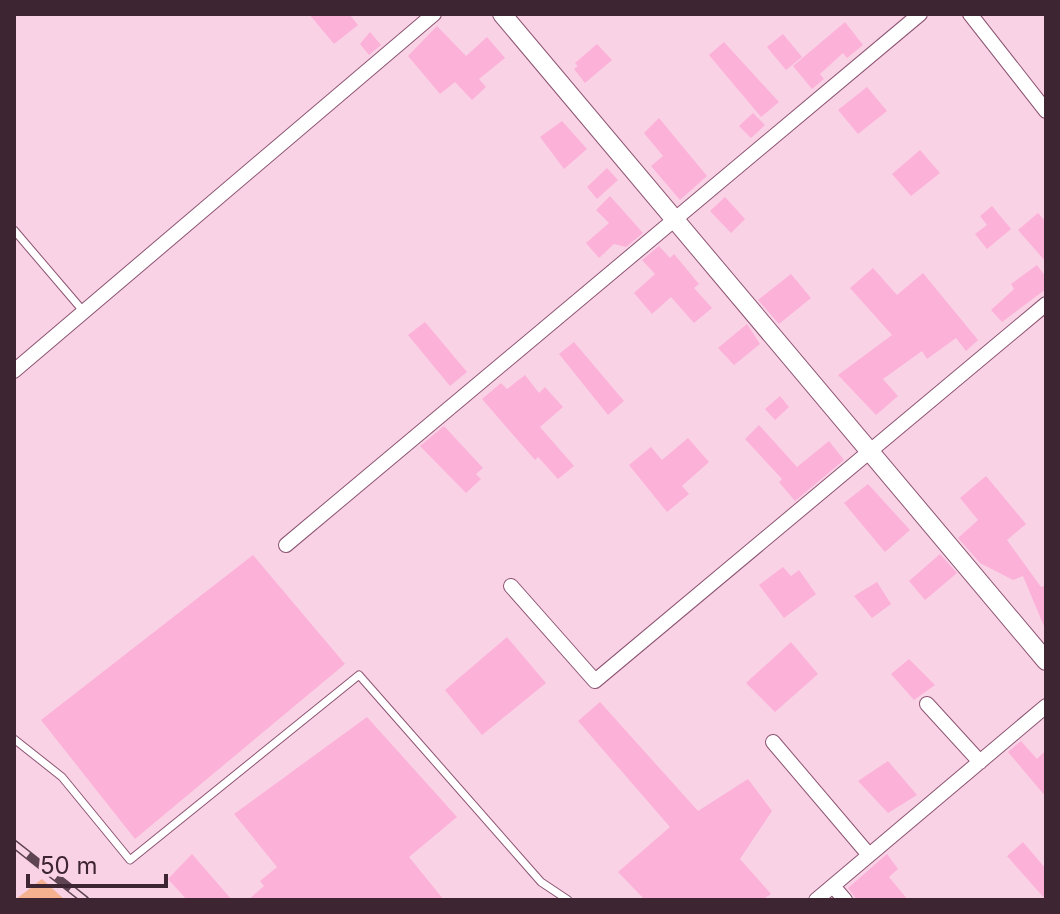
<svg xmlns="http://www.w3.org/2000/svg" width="1060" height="914" font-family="Inter,sans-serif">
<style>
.green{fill:#f4b291}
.building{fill:#fcb1d8}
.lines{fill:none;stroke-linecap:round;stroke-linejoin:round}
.service-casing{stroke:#8c5472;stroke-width:9}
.minor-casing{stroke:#8c5472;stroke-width:16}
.tertiary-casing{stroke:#8c5472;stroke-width:20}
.service{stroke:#fff;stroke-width:7}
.minor{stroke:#fff;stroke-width:14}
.tertiary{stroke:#fff;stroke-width:18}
.rail-casing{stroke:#5f4452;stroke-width:9}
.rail{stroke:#fad2e6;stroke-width:6;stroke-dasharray:18;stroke-linecap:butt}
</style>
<rect width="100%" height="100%" fill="#fad2e6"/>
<path class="green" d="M42,879L65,900H15Z"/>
<path class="building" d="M309,14H349L358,25L334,44Z
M845,22L863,45L847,58L843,53L820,74L824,79L812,89L793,66Z
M437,26L466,56L487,37L505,58L479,79L486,87L472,100L455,82L440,94L408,56Z
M370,32L381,45L369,55L360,44Z
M783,34L802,57L786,70L767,47Z
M724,42L779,102L761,117L709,55Z
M597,44L612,60L585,83L574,69L578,66L575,63Z
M867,87L887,111L858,134L838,110Z
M753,113L765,125L751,138L739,126Z
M659,118L707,176L680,200L651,166L663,156L644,133Z
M562,121L587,149L564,169L540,137Z
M920,150L940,173L911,196L892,174Z
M607,168L618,180L597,199L587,187Z
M610,196L643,233L626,247L614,244L599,258L586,243L609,223L596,210Z
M725,197L745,219L731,233L710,211Z
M992,206L1011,229L987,249L975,234L987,225L980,216Z
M1038,213L1046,222V262L1018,230Z
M659,246L670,258L674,254L699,284L694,288L712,308L694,323L671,297L652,314L634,293L655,274L642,260Z
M1037,265L1046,277V289L1002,322L991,310L1014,289L1011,284Z
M873,268L897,295L923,273L978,340L966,351L956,338L927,359L922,351L883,379L898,396L876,415L838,375L892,335L850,288Z
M791,274L811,298L779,324L758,300Z
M425,322L467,372L450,386L408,335Z
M747,324L760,344L734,365L718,348Z
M574,342L624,401L608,415L559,354Z
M525,375L539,393L545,387L563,407L540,427L574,466L558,479L538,457L535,460L482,399L501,383L507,389Z
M780,396L789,407L775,420L765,409Z
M759,425L797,467L829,441L844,460L795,501L779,482L782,479L745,439Z
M444,426L483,468L476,474L481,479L466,493L420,446Z
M688,438L709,462L682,486L689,494L667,512L629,465L651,447L662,460Z
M986,476L1026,524L1007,540L1041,587L1046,585V631L1023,576L1013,580L980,563L958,538L978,520L960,498Z
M868,484L910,530L885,552L844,503Z
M940,554L957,573L925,600L909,581Z
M253,555L345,664L135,839L41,720Z
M783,567L791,576L799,570L816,594L784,618L759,585Z
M877,582L891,604L872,618L854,596Z
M507,637L546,683L482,735L445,690Z
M791,642L818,674L775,712L746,683Z
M909,659L935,685L914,700L891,674Z
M600,702L698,811L748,779L772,811L740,859L771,894L762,900H645L618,872L670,827L578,721Z
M367,717L457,817L409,857L444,900H248L264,886L260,881L277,867L234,814Z
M1021,741L1037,759L1046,750V797L1008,752Z
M888,761L917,795L888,813L858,781Z
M1023,842L1046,869V900L1007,856Z
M192,854L232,900H187L168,879Z
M887,854L898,869L889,877L908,900H857L848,888Z"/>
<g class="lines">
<defs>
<path id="service" d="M14,230L84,312
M14,739L62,777L130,860L359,675L541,882L568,900"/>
<path id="minor" d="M970,14L1046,111
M14,371L434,14
M286,545L920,14
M511,586L595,681L1046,304
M927,704L980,762
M773,742L869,855
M833,886L845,900
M816,900L1046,706"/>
<path id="tertiary" d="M502,14L1046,661"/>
</defs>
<use href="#service" class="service-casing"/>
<use href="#minor" class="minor-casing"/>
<use href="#tertiary" class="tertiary-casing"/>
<use href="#service" class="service"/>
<use href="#minor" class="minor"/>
<use href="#tertiary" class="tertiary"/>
<defs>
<path id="rail" d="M14,844L85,900"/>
</defs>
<use href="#rail" class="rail-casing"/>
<use href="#rail" class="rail"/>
</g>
<rect width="1060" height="914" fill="none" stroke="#3d2532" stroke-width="32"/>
<path d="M28 874v12h138v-12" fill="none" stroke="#3d2532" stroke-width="4"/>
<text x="40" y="874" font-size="24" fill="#3d2532" stroke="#fad2e6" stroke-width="6" paint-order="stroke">50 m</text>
</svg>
